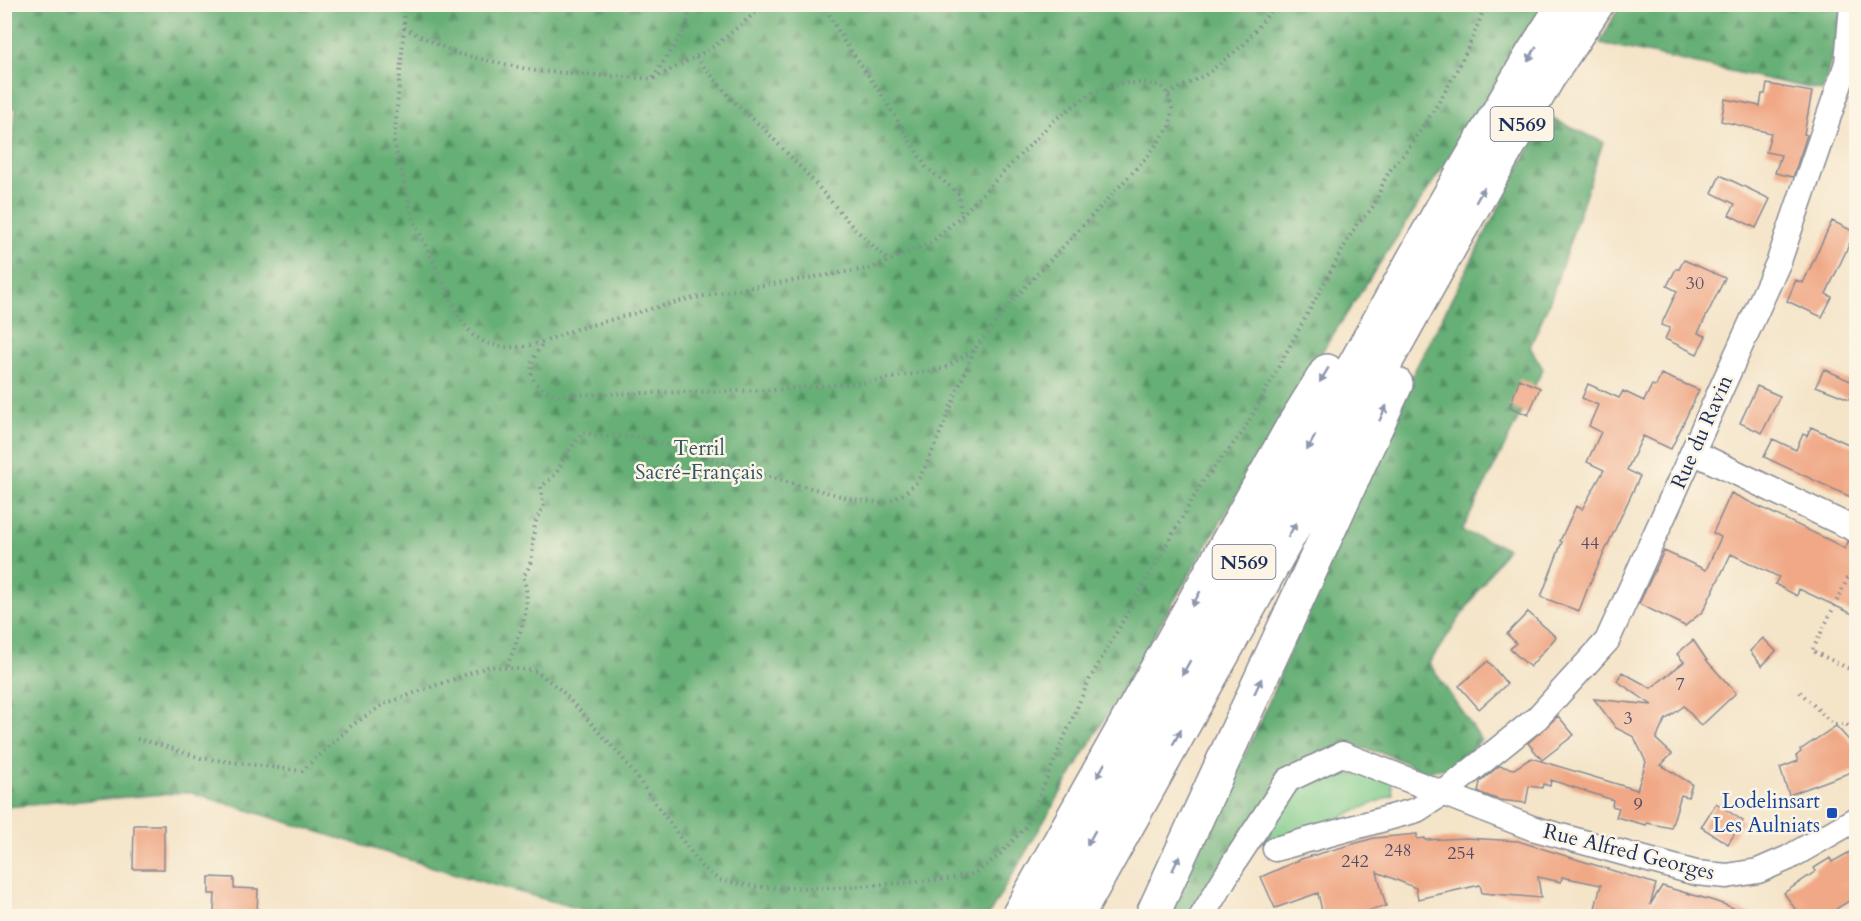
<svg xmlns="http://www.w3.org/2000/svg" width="1861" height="921" font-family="Cardo,serif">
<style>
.grass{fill:#7dcb8a;stroke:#4c7d74;stroke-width:1.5}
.forest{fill:url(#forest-firs);stroke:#406f6a;stroke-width:1.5}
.building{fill:#f0a886}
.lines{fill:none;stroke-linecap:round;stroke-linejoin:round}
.minor-casing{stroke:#888a93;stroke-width:27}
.highway-casing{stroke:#888a93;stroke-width:36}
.path{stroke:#888a93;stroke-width:4;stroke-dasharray:1.5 4.5;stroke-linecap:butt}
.minor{stroke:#fff;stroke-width:24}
.highway{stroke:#fff;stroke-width:33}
.oneway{fill:#8d97ae}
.transit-dot{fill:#1a4fb4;stroke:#fcf5e5;stroke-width:2}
.labels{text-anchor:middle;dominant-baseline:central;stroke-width:5;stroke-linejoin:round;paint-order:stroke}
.number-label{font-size:18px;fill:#504d68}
.shield{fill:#fcf5e5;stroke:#5e6a86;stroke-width:1.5}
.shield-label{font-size:20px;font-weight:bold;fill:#1b2f5e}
.street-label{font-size:21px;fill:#1b2f5e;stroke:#fcf5e5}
.park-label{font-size:21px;fill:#345669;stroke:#fcf5e5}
.transit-label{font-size:21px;fill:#164399;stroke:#fcf5e5;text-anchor:end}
</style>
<defs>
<pattern id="forest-firs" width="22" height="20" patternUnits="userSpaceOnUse" patternTransform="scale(1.5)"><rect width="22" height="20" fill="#66af76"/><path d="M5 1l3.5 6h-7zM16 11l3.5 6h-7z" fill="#538f64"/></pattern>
</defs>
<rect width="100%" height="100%" fill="#fcf5e5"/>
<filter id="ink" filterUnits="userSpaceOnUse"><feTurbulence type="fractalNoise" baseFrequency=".0167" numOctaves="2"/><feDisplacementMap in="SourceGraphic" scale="12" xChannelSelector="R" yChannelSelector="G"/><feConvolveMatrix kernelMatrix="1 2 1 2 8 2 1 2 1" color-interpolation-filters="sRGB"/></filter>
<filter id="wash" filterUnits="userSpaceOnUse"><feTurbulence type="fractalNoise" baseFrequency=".008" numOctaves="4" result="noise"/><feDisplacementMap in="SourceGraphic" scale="24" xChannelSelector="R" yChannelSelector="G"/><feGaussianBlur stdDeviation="1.35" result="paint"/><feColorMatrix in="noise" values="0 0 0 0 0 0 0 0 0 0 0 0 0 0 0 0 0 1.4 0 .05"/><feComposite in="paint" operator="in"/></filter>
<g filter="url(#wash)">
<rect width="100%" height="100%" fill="#f4e4c8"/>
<path class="grass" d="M1378,773L1391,780L1393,795L1268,848L1262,840L1266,824L1305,787L1345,775Z"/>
<path class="forest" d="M5,5H1549L1315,362L988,916H605L472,879L189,792L5,807L4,223L16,108L5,106Z
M1620,5H1845L1823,91L1600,43Z
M1546,116L1603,142L1551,298L1530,347L1543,369L1462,531L1507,548L1429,663L1481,740L1456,766L1423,772L1390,755L1358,747L1306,759L1192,916H1166L1261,721L1368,461Z"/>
<g id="blocks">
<path class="building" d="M1767,84L1812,92L1804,134L1807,135L1793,177L1775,173L1781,155L1766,152L1771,133L1721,121L1725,99L1760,106L1762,94H1765Z
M1720,175L1770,199L1756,228L1729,215L1735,204L1712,193Z
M1832,221L1855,232L1826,294L1832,297L1822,317L1787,301L1796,280L1803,283Z
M1684,260L1725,278L1698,333L1706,336L1697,354L1665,339L1670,328L1661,325L1677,291L1667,286L1676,269H1679Z
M1824,369L1857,384V402L1816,386Z
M1661,374L1699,390L1671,449L1643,436L1627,470L1640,476L1589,585L1579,611L1541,597L1562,542L1560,541L1576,506L1582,509L1604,470L1587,462L1601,432L1589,426L1598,405L1582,398L1588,384L1619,398L1623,391L1644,401L1652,385L1656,386Z
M1519,379L1540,388L1528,415L1510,407Z
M1757,386L1780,396L1762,433L1740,423Z
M1811,427L1857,448V500L1764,457L1773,439L1796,450L1803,434L1807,436Z
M1731,493L1835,543L1845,549L1848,542L1857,544V616L1799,589L1797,596L1775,584L1779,577L1731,554L1703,611L1685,626L1639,604L1664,551L1706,570L1721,537L1713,533Z
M1528,612L1556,637L1530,667L1510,649L1516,643L1507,634Z
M1763,638L1776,651L1762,666L1750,651Z
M1693,640L1708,662L1736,693L1701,726L1684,706L1665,720L1656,739L1672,754L1661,765L1692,784L1688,797L1681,795L1671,828L1647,823L1646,825L1616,817L1619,808L1612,806L1613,800L1551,780L1550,786L1543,784L1542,788L1529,786L1526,803L1499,800L1478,792L1480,782L1499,766L1514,769L1531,758L1637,790L1646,762L1634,737L1616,728L1594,699L1652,705L1617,681L1622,672L1651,688L1684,662L1677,654Z
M1488,661L1507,684L1479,709L1459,686Z
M1558,716L1574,735L1542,760L1528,743Z
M1836,726L1857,749V770L1789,795L1780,768L1798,761L1796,756L1801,752L1800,750Z
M1716,803L1743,821L1728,844L1701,827Z
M134,825H164V869H133Z
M1417,834V839L1425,838V840L1466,838L1518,841L1656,884L1650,905L1662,886L1714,901L1751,914V916H1593L1601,885L1562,877L1561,882L1538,877L1541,898L1482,893L1480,885L1418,899L1416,888L1377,872L1386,906L1351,916H1323L1318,893L1275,908L1261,877L1301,859L1374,838Z
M1857,848V896L1836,909L1841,916H1800L1784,893L1816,871L1814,868L1830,858L1832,862Z
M209,877L234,878V888L258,889L257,913L214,912L215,894H209Z"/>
</g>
</g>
<g filter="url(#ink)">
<use href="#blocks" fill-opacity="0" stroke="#888a93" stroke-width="1.5"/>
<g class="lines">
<defs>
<path id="minor" d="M1693,452L1856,530
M1275,849L1417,810L1442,794L1537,718L1607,641L1779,261L1847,63L1852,4
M1202,916L1235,861L1288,780L1342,754L1532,828L1696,873L1727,876L1758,871L1788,858L1856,819"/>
<path id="highway" d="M1018,916L1291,429L1327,371
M1047,916L1442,208L1531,56L1564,4
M1077,916L1451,245L1548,78L1597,4
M1152,916L1396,384"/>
</defs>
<use href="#minor" class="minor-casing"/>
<use href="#highway" class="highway-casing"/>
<path class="path" d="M404,4V28L458,54L536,71L653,79L712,48L766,4
M823,4L844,41L880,92L926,167L959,194L961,216
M404,28L394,143L414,221L453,303L461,320L473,335L486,343L504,347H522L543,342C540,348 533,357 532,364C528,383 543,391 558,395L775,390L870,382L945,368L974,350L1013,300L1149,155L1170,126L1172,108L1168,94L1161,86L1145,83H1121L1093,92L1054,120L961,216L932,242L872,268L741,289L684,300L573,330L543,342
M696,57L734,102L762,127L808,175L853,227L889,261
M653,78L686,28L691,4
M1168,94L1207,74L1243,45L1277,4
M1856,562L1812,651L1856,672
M507,666C518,637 534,607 523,576C541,556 525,527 544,508L541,487L556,474L565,456L583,432L597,436L639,437L780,480L852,499L880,503L893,500L905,493L918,481L934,448L974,350
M1800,692L1833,724H1846L1856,733
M137,739L158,744L201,758L302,771L351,726L384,704L490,666L536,671L562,691L622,757L701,866L719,880L758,887L839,888L947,879L974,874L997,857L1026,827L1088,682L1203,481L1243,432L1357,223C1382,204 1375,192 1391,169C1398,159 1408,151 1414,140C1440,103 1472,48 1485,4"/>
<use href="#minor" class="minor"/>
<use href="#highway" class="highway"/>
</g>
<defs><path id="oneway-solid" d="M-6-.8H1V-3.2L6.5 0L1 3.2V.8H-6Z" transform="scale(1.5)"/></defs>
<g class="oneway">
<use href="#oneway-solid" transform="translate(1532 54) rotate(122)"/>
<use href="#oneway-solid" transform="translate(1480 195) rotate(-60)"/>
<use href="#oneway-solid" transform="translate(1324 375) rotate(121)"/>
<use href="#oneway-solid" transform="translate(1383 413) rotate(-65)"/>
<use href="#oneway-solid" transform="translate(1311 443) rotate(119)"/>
<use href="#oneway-solid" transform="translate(1292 530) rotate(-61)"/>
<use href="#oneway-solid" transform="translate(1196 599) rotate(119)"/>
<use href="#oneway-solid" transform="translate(1186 668) rotate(119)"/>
<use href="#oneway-solid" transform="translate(1258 686) rotate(-65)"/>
<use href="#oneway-solid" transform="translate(1177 737) rotate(-61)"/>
<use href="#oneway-solid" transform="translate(1101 770) rotate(119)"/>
<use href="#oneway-solid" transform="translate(1091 838) rotate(119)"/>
<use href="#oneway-solid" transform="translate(1176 863) rotate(-65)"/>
</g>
</g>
<rect class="transit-dot" x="1826" y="807" width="12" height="12" rx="3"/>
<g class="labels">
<g class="number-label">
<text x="1695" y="283">30</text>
<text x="1590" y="543">44</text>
<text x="1680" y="684">7</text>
<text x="1628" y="718">3</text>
<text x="1638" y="804">9</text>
<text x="1398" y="850">248</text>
<text x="1461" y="853">254</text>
<text x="1355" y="861">242</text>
</g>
<g class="shield">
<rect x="1490.5" y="107" width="63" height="34" rx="4.5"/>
<rect x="1212.5" y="545" width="63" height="34" rx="4.5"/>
</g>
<g class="shield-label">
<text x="1522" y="124">N569</text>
<text x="1244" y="562">N569</text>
</g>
<g class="street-label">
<text transform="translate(1702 432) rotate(-66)">Rue du Ravin</text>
<text transform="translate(1629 852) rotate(14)">Rue Alfred Georges</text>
</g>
<g class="park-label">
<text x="699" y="448">Terril<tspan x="699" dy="24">Sacré-Français</tspan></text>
</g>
<g class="transit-label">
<text x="1820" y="801">Lodelinsart<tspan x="1820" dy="24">Les Aulniats</tspan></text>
</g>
</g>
<rect width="1861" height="921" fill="none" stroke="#fcf5e5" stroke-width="24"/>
</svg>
